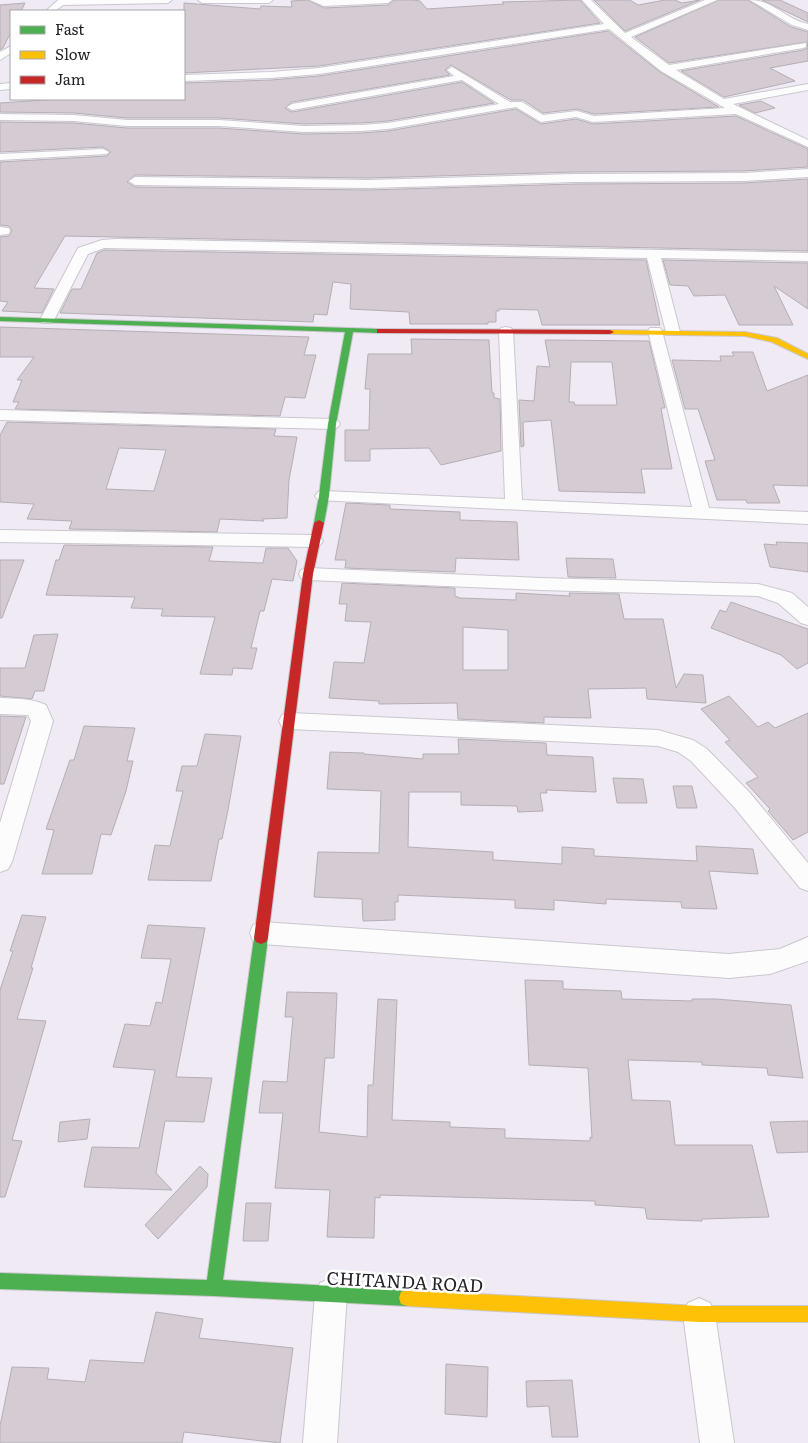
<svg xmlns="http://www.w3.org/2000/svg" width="808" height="1443" font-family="Literata,serif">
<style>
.building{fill:#d4cbd3;stroke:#b5afb5;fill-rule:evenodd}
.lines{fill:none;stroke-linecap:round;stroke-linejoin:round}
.street-casing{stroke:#cac7ce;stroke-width:2}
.fast-casing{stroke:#cac7ce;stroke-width:2}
.slow-casing{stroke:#cac7ce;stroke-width:2}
.jam-casing{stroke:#cac7ce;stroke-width:2}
.street{fill:#fdfcfd;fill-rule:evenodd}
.fast{fill:#4caf50;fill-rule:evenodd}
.slow{fill:#ffc107;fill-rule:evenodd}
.jam{fill:#c62828;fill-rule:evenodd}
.labels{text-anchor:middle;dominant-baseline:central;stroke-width:5;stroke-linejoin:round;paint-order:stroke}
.near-street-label{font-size:18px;fill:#242127;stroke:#fff}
</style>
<rect width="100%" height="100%" fill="#efeaf3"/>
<path class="building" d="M308,0L324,8L388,5L394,0H413L420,1L427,9L504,4L502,2L580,0L600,23L319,66L184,73V3L260,9L261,6L292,7L291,1Z
M594,0H630L638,5L665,0H675L682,3L700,0L625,31Z
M719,0H748L791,27L808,32V61L770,68L795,81L724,97L681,71L803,50L808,48L807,42L669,63L635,37Z
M762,0H780L808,13V22Z
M25,3L21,11H11V32L3,48L0,50V5Z
M608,31L660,72L719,107L594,114L577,109L543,113L523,100H511L451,65L445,70L450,75L292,102L285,108L292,112L462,82L494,103L388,121L361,123L304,124L219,118H127L74,113L0,112V103L59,99H184V83L271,80L319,76Z
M761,101L775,108L755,113L739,105Z
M516,109L541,124L576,119L593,124L736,116L808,149V167L743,171L575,172L368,178L135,175L127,182L135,187L368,190L575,184L743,183L808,179V251L65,236L34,288L54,289L42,313L2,311L8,302L0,301V237L9,236L12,230L9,226L0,225V162L107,156L111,152L103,147L0,152V122L74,123L127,128H219L304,134L361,133L388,131Z
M104,250L646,260L660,325H542L538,310L499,309V311H496V322H488V324H410L409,312L350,309L351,284L333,282L327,315L314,314L313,322L60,313L72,289H81L97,253Z
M663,260L808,263V309L774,286L793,325H739L725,295L694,296L688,286L670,285Z
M0,327L309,337L304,355H316L305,398L285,397L280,416L15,409L19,402H13L22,380H17L34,357H0Z
M411,339L489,340L492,393H494V398L500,399L501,451L441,465L429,448L370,449V461H345V430H369L370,389H365L368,354H412Z
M545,340L649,341L665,408H661L672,469H641L645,493L559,491L551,420L523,422L524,446L521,447L519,400L534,401L537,366L550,367ZM571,362H612L617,405H575L574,402H569Z
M732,352H753L767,391L808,375V486L773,485L780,503H747L746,500H717L705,461L715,460L698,409H685L672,360L721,361L720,356H734Z
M7,422L276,429L274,436L297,437L289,480L287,518L262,519L264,521L220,519L217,532L69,529L72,521L27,519L34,504L0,502V435ZM119,448L166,450L154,491L106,489Z
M346,503L390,505V509L460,512V520L517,522L519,560L456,558L455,572L345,568L346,560H335Z
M776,542L808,543V572L770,567L764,544L777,545Z
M64,545L213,547L209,561L263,563L266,548H288L297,561L293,581L272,579L264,611H260L251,648H257L252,669L233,668L232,675L200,674L215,617L161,616L163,609L131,608L135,597L46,595L56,560H59Z
M566,558L613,559L616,578L568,577Z
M0,560H24L2,618H0Z
M342,583L455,588V596L460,598L516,600V593L570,596L569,593L619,594L624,619H663L676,688L684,674L703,675L706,703L647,699L646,688L588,689L591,718L544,717V723L458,719L457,703L379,704V701L329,698L334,662L364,663L371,622L345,621L347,604H339ZM463,627L508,630V670H463Z
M731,602L808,629V663L797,669L781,655L711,628L720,610L726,612Z
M58,634L44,691H35L32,699L0,696V668H25L34,635Z
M729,696L758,727L768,722L775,728L808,713V832L793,840L768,811L770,809L746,783L758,777L725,742L730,740L701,709Z
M0,716L26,717L4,784H0Z
M84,726L135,728L127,761H133L126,791L111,835L101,834L92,874H42L54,830L46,829L70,760H74Z
M205,734L241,736L228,810L222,839H219L211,881L148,880L155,845L170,846L183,791H176L182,766H197Z
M458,739L546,743L547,755L593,757L596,792L546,790L547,793H540L543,811L518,812L517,806L461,805V792H409L408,847L493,852V860L562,864V847L594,849V856L697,861L696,846L753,849L758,874L709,871L717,909L682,908L681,902L606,899V904L554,900V910L515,908V900L398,895V902H395V920L363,921L362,899L314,897L318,852L379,853L381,791L327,789L330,752L364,753V754L423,759V754H459Z
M613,778L643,779L647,803H617Z
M673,786H692L697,808H677Z
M22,915L46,917L31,968H33L17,1019L46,1021L12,1140L22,1141L5,1197H0V990L13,951H10Z
M148,925L205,928L176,1077L212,1078L204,1122L165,1121L156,1173L172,1190L84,1187L92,1147L139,1148L155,1070L113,1067L125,1024L150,1026L156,1002L162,1003L171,959L141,958Z
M525,980L563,981V989L621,991L622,999L692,1001V999H716L791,1005L803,1078L768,1075L767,1068L702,1065V1062L628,1060L632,1100L670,1101L675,1145H752L769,1217L702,1219V1221L647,1219L645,1208L595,1205V1201L380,1195V1198L375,1197L374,1238L327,1237L330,1190L275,1188L283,1113H259L263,1081L287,1082L293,1017H285L287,992L337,993L334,1058H325L319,1132L367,1137L368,1085H373L378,999L397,1000L392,1120L450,1122V1127L505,1129V1138L590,1141V1137L592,1138L588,1068L529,1065Z
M90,1119L87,1139L58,1142L60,1122Z
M808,1121V1152L777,1153L770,1122Z
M200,1166L208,1174L207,1187L158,1239L145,1225Z
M246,1203H271L268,1241H243Z
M156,1312L203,1319L199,1338L293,1348L280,1443L184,1432L182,1443H0V1426L12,1367L49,1368L47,1379L85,1382L90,1360L144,1363Z
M446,1364L488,1367L487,1417L445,1414Z
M572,1380L578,1437H552L549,1406L527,1407L526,1381Z"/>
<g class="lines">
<defs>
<path id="street" d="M58,0H172L168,3L63,5L55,11H46Z
M198,0H273L269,3H202Z
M310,0H392L388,3L324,6Z
M582,0H591L625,33L705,0H717L631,37L669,65L806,43V47L803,48L676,70L724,99L808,84V90L733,104L808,140V147L736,114L593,122L576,117L541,122L516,107L388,129L361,131L304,132L219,126H127L74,121L0,120V114L74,115L127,120H219L304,126L361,125L388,123L499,104L462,80L292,110L287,107L292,104L454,76L447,70L452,67L510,102H522L543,115L577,111L594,116L725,108L661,71L609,29L319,74L271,78L184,81V75L271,72L319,68L604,24Z
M750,0C773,0 786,20 808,24V30L792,25Z
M11,46V53L0,60V52Z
M11,83V89L0,90V84Z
M103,149L109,152L107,154L0,160V154Z
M808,169V177L743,181L575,182L368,188L135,185L129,181L135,177L368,180L575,174L743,173Z
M0,227L9,228L10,231L9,234L0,235Z
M116,239L808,253V261L661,258L680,332L678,335H668L666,332L647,258L104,248L88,254L54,320L52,323H42L40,320L78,248L102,240Z
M506,327L511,328L513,331L522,500L692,507L648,331L650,328H660L662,331L709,508L808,512V524L318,500L315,496L318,492L324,491L505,499L499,331L501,328Z
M0,410L332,419L338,421L340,424L338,427L332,429L0,420Z
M0,530L314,535L320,537L323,541L320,545L314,547L0,542Z
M308,568L540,578L758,584L792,593L808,607V625L801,623L778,603L758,596L540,590L308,580L301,578L299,574L301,570Z
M0,698C17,699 31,698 46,705L53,721L12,862L8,869L0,872V823L31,721L28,715L0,714Z
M290,713L658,730L693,740L707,749L750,793L808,863V891L800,888L734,807L691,761L678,752L658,746L290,729L282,727L279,721L282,715Z
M262,922L729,954L780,949L808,937V961L770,974L729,978L262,944L253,941L250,933L253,925Z
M331,1278L342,1283L347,1294L337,1443H303L315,1294L320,1283Z
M699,1298L710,1303L715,1314L734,1443H700L683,1314L688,1303Z"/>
<path id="fast" d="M0,317L380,329L384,331L380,333L353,332L336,424L329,496L324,523L319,526L314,523L319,496L328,424L345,332L0,321Z
M261,932L266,934L268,938L223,1280L407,1290L413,1292L415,1298L413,1304L407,1306L214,1296L0,1289V1273L207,1280L254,938L256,934Z"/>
<path id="slow" d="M607,330L745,332L777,338L808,354V359L772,342L745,336L610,334H607Z
M407,1290L699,1306H808V1322H699L407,1306L401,1304L399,1298L401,1292Z"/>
<path id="jam" d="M377,329L610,330L614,332L610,334L380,333H377Z
M319,520L324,523L313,574L268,938L266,942L261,944L256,942L254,938L303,574L314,523Z"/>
</defs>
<use href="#street" class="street-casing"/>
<use href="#fast" class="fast-casing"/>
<use href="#slow" class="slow-casing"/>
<use href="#jam" class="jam-casing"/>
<use href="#street" class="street"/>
<use href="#fast" class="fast"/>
<use href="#slow" class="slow"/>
<use href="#jam" class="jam"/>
</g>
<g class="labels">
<g class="near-street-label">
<text transform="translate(405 1281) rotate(3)">CHITANDA ROAD</text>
</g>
</g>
<rect x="10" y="10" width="175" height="90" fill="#ffffff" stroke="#a7a6a9"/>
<rect x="20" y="26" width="25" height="8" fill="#4caf50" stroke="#a7a6a9"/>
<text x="55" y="35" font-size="15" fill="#242127">Fast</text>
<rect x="20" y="51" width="25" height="8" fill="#ffc107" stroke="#a7a6a9"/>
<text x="55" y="60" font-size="15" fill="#242127">Slow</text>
<rect x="20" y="76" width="25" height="8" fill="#c62828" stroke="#a7a6a9"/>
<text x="55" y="85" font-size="15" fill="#242127">Jam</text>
</svg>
